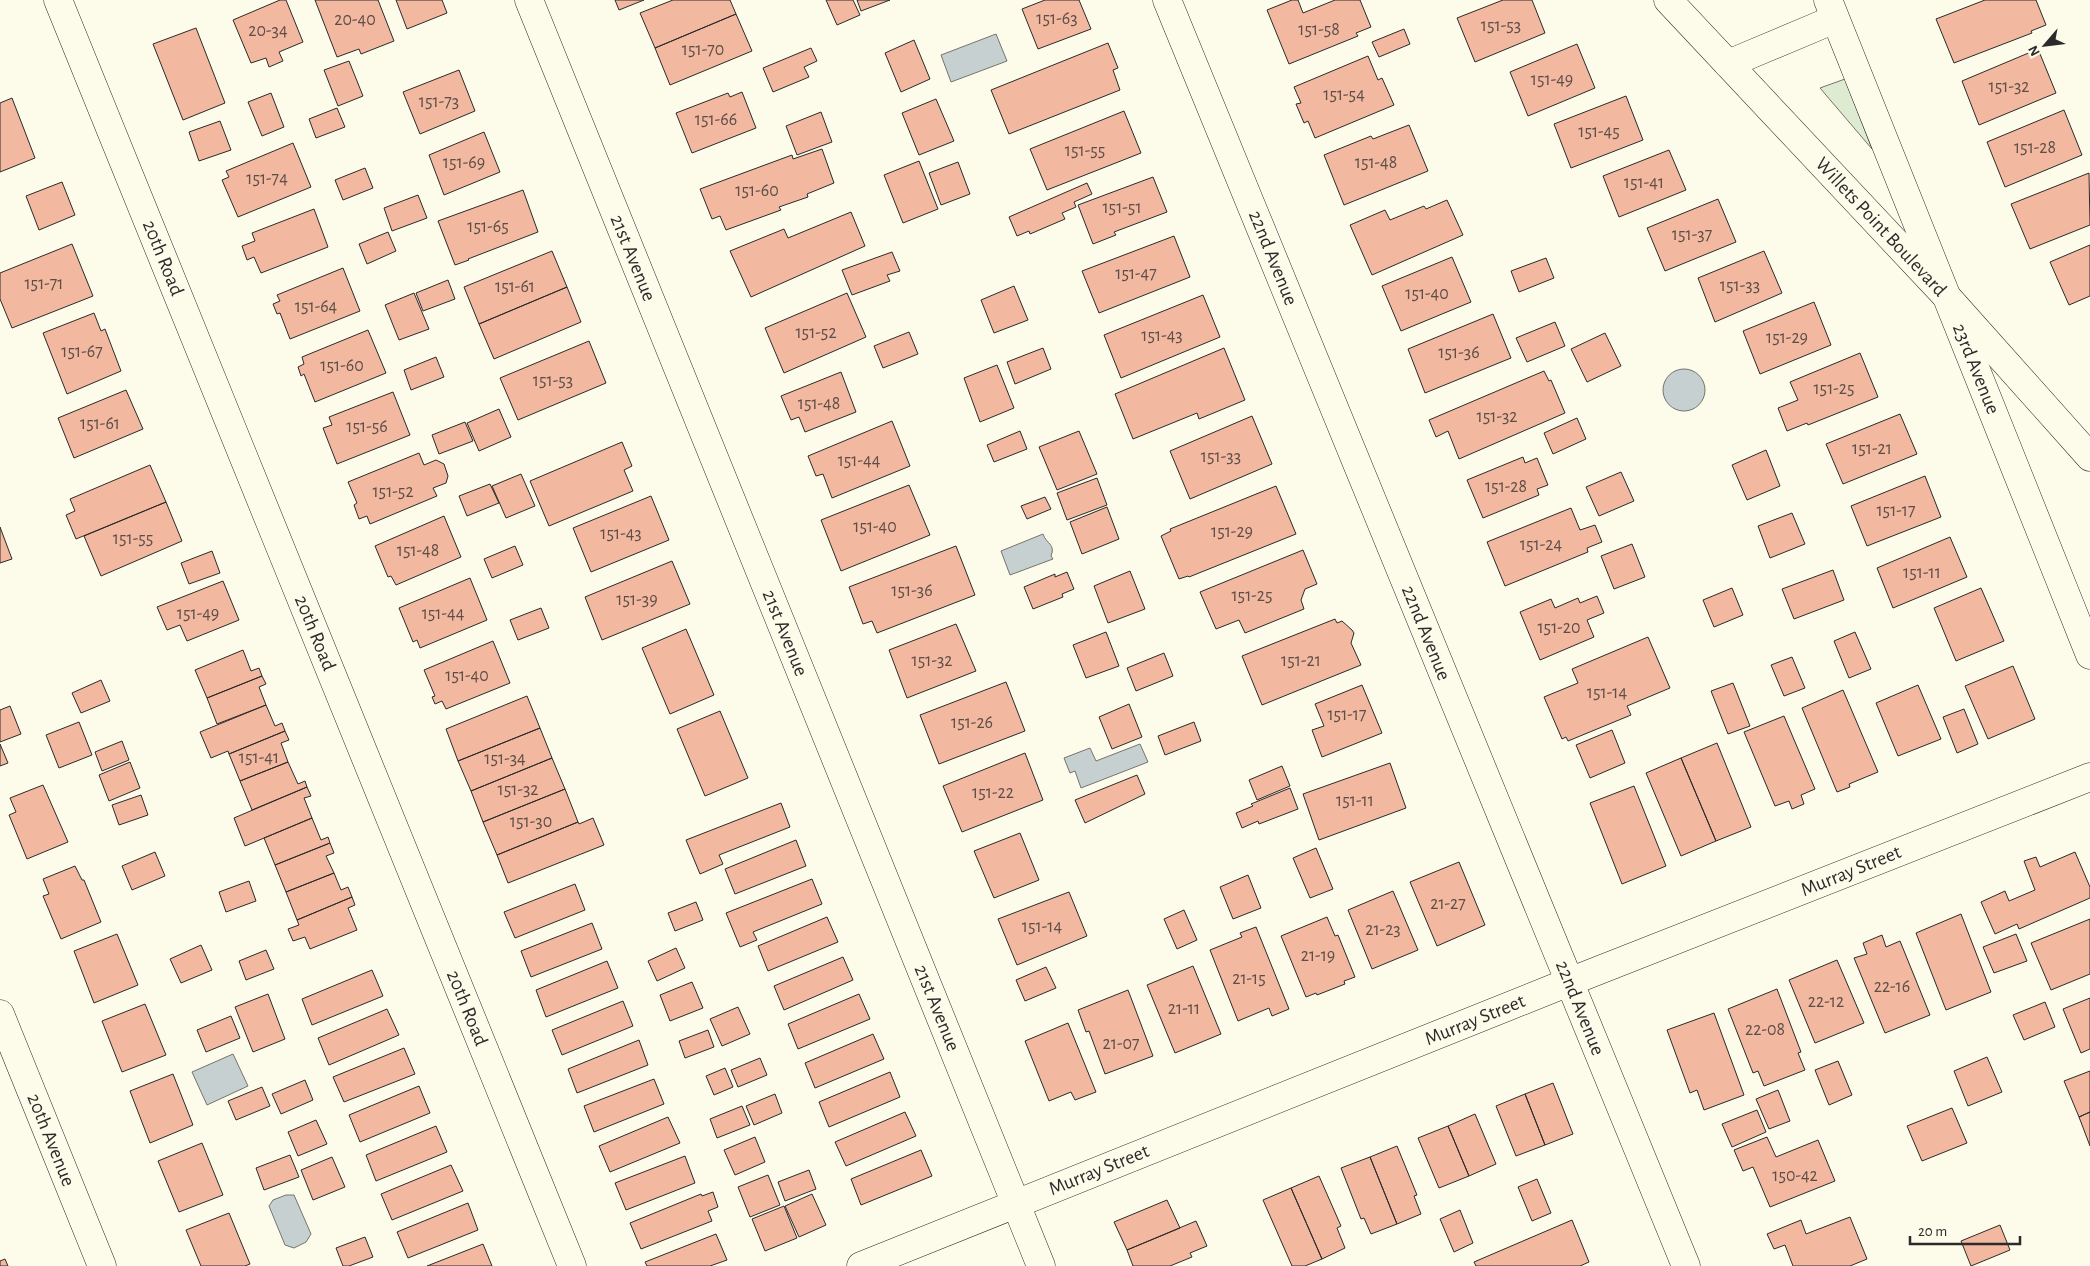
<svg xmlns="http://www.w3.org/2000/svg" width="2090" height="1266" font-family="'Alegreya Sans',sans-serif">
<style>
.green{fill:#deebd1;stroke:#74746e}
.water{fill:#c7d0d0;stroke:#74746e}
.building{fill:#f2b8a0;stroke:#2b2b2b}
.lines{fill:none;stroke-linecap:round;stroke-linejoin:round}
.minor-casing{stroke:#2b2b2b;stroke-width:29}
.tertiary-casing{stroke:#2b2b2b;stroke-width:29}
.minor{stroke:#fdfbea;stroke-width:28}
.tertiary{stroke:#fdfbea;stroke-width:28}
.labels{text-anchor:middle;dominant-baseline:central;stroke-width:4;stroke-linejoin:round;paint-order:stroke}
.number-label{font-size:18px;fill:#5d4e48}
.street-label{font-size:20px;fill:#2b2b2b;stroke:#fdfbea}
</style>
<rect width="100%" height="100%" fill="#fdfbea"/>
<path class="green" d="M1845,79L1872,149L1820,88Z"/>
<path class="water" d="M996,34L1007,61L951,82L941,55Z
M1663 390a21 21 0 1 1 42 0a21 21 0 1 1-42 0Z
M1043,534C1046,544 1056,544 1051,556L1053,559L1010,575L1001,551Z
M1140,744L1148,762L1081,788L1075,771L1070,773L1064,758L1090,748L1096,761Z
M233,1054L248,1086L207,1105L192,1072Z
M286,1195H294L311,1234L306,1242L294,1248L285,1245L269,1206L273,1200Z"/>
<path class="building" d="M280,0H286L303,42L279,52L283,61L269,67L266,58L251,63L233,20Z
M315,0H378L394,41L361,54L359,49L337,57Z
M396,0H442L447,13L407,29Z
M615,0H644L619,10Z
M673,0H730L736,14L655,48L640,13Z
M826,0H853L860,15L837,25Z
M857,0H890L861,11Z
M1045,0H1079L1091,29L1038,49L1022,9Z
M1292,0H1298L1303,13L1335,0H1360L1371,27L1356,33L1358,36L1289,64L1267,10Z
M1503,0H1532L1545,33L1475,62L1457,18Z
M1985,0H2036L2046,25L2031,31L2032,33L1954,63L1936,19Z
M736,14L752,51L670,85L655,48Z
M196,28L225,103L183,120L153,44Z
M1404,29L1410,44L1379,57L1372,42Z
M914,40L930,79L901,92L885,53Z
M1108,43L1118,68L1113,70L1120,90L1009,134L991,90Z
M1577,44L1595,88L1528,116L1510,72Z
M811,48L817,61L804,67L809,77L773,92L763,68Z
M2038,49L2056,93L1979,125L1962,81Z
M1368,56L1378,80L1382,78L1394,105L1315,138L1308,121L1304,123L1296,104L1301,103L1294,87Z
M349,61L363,96L338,106L324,70Z
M459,70L475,111L420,134L403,92Z
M742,92L756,128L692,153L676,113L728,93L730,97Z
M271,93L284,127L262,136L248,102Z
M1626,96L1643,140L1571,168L1554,124Z
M12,98L35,158L0,172V103Z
M936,99L954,141L919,155L902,113Z
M337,108L345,127L316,138L309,119Z
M2064,110L2082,155L2005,187L1987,142Z
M1124,111L1141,153L1047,190L1030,149Z
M821,112L832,142L797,155L786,126Z
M220,121L231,150L199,161L189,132Z
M1409,125L1428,171L1344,205L1324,155L1371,136L1373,139Z
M484,132L500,172L444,195L429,155Z
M293,143L311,187L238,217L222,180L229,177L226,171Z
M822,149L834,183L807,194L808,197L779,207L781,210L726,230L720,216L712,219L700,189L792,155L793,159Z
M1669,150L1686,190L1619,217L1603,176Z
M919,161L938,209L903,223L884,175Z
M958,162L970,194L941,205L929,173Z
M365,168L373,188L343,200L335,180Z
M2089,173L2090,225L2030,249L2011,204Z
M1153,177L1167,212L1114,232L1116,235L1093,244L1078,205Z
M62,182L75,215L39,230L26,196Z
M1087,183L1092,194L1074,202L1076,207L1062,213L1065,219L1030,234L1029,231L1017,236L1009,217Z
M523,190L538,232L468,259L469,260L455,265L438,221Z
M418,195L427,218L392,231L384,208Z
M1718,199L1736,242L1665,271L1647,228Z
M1447,200L1463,235L1372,275L1350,225L1385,210L1390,220L1424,206L1426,209Z
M314,209L328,247L261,273L254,257L247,260L242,246L255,241L252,233Z
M851,212L865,246L751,297L730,251L784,229L788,238Z
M388,232L396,251L367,264L359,244Z
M1174,236L1190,277L1099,313L1082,271Z
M72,244L93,296L12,328L0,299V273Z
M2090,245V296L2069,305L2050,262Z
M552,251L567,287L479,324L464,287Z
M1764,251L1782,293L1715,322L1698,278Z
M892,252L900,271L887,275L890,281L852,295L842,270Z
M1452,257L1471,302L1401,331L1382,286Z
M1546,258L1554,278L1519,292L1511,271Z
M343,268L360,311L290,339L280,313L277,314L273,304L280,301L277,295Z
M448,280L455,299L423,311L416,293Z
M1014,286L1028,320L994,333L981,300Z
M567,287L581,322L494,359L479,324Z
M414,293L429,329L399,340L385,305Z
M847,293L866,337L784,373L765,328Z
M1203,295L1220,337L1121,378L1104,335Z
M1814,302L1831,345L1760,374L1743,331Z
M94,313L101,331L105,329L121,371L67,394L43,333Z
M1493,314L1511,358L1425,393L1408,349Z
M1555,322L1565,346L1527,362L1516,338Z
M368,330L386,373L315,402L304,374L301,376L298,367L304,364L302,357Z
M909,332L918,354L883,368L874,346Z
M1605,333L1621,366L1587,382L1571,349Z
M589,341L606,383L518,420L500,378Z
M1043,348L1051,369L1015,384L1007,362Z
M1224,348L1245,400L1199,419L1197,413L1133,439L1115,394Z
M1860,353L1878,397L1808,425L1807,423L1787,431L1778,408L1798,400L1790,382Z
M436,357L444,377L411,390L404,370Z
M997,365L1014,408L980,422L964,378Z
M1544,371L1549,381L1551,380L1565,413L1459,459L1448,431L1436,437L1429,420Z
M841,372L856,412L805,432L799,417L791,420L781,396Z
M126,390L143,429L74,458L58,418Z
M393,392L410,435L337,464L323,428L332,425L329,417Z
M499,409L511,437L479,451L467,423Z
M1900,414L1917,454L1843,484L1826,444Z
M1252,416L1272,464L1190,499L1170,451Z
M1577,418L1586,439L1553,454L1544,433Z
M892,421L910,466L832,498L823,474L816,476L808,456Z
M465,422L473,441L439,454L432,435Z
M1020,431L1027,449L994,462L987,445Z
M1079,431L1097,474L1057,490L1039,447Z
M622,442L632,466L624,470L633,491L549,526L530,481Z
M1766,450L1780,486L1747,500L1732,465Z
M419,453L424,465L436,460L444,464L448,476L446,483L433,488L437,496L370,524L367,516L359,519L354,505L357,503L348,482Z
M1523,457L1525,463L1537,458L1548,485L1537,489L1539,495L1483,518L1467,480Z
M150,465L166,502L76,539L66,515L75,511L70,499Z
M1621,472L1634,501L1599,516L1586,487Z
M521,474L535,506L506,518L492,486Z
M1925,476L1941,517L1867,546L1851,506Z
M1097,478L1107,505L1067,520L1057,493Z
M490,484L499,503L467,516L459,496Z
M909,485L930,535L841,571L821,520Z
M1276,486L1296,534L1189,577L1188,576L1179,579L1161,536L1171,531L1170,529Z
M651,496L669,540L591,572L573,528Z
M1045,497L1051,509L1027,519L1021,506Z
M166,502L182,541L101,576L84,536Z
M1107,507L1119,539L1082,554L1070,522Z
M1571,508L1580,530L1595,525L1602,542L1587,548L1588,552L1505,586L1487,542Z
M1792,513L1805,544L1770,558L1758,526Z
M444,516L461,557L396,585L391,576L388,577L375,546Z
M0,527L12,559L0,563Z
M1950,537L1967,577L1893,608L1877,568Z
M1632,544L1645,577L1614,589L1601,556Z
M515,546L523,565L492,578L484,559Z
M956,546L975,595L877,633L872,621L863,624L849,587Z
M1303,550L1317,584L1305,589L1301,600L1304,609L1245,633L1239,620L1216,629L1200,592Z
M212,551L220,573L189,584L181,563Z
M672,561L690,604L602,640L585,597Z
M1833,570L1844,600L1794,619L1782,589Z
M1130,571L1145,609L1108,623L1094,586Z
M1067,572L1074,589L1062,594L1063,597L1033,609L1024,587L1055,574V577Z
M470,578L487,620L420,648L417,640L413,642L399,608Z
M223,581L239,620L187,641L180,625L167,630L157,607Z
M1732,588L1743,615L1714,627L1703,600Z
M1981,588L2004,641L1956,661L1934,608Z
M1597,596L1604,613L1587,620L1594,637L1540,660L1520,612L1551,599L1555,608L1578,598L1580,603Z
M541,608L549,628L518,640L510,620Z
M1335,619L1337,623L1342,621L1352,630L1354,633L1351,643L1361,665L1262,705L1242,656Z
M956,624L976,671L907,698L889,650Z
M686,629L714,695L670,714L642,648Z
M1106,632L1119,666L1086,678L1073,645Z
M1855,632L1871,669L1849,678L1834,641Z
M1648,637L1670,688L1627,706L1631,715L1568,741L1566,737L1562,739L1544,697L1578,683L1572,669Z
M493,641L510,683L446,709L442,701L435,704L432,697L435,696L424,670Z
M243,650L251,671L259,668L262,676L207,698L195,670Z
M1164,653L1173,676L1136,691L1127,668Z
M1792,657L1805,688L1784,696L1771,665Z
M2013,666L2035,719L1988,739L1965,686Z
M262,676L266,684L259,687L266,705L217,724L207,698Z
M101,680L110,701L81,713L72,693Z
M1006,682L1025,731L939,764L920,715Z
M1733,683L1750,726L1728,734L1711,691Z
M1362,685L1382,733L1322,757L1312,730L1324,726L1315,704Z
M1918,685L1941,739L1898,756L1876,703Z
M1843,690L1878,772L1849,784L1850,787L1837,792L1802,708Z
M527,696L540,728L458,761L446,729Z
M1129,704L1142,737L1112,749L1099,717Z
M266,705L275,726L282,723L285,731L229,754L228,751L211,758L200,732Z
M10,706L21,734L0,742V710Z
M1964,709L1978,744L1957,753L1943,717Z
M720,711L748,778L705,796L677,729Z
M1784,716L1815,789L1801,795L1804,804L1792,809L1789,801L1775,806L1744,732Z
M79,722L92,755L59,768L46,735Z
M1194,722L1201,741L1165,755L1158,736Z
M540,728L552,758L471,791L458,761Z
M1612,730L1625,763L1590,778L1576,745Z
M285,731L289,740L281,743L288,762L240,781L229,754Z
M122,741L129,760L102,771L95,752Z
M1717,743L1751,827L1716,841L1681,758Z
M0,744L8,763L0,766Z
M1025,753L1043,800L962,832L943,786Z
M552,758L565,789L483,822L471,791Z
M1681,758L1716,841L1681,856L1646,773Z
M130,762L140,788L109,801L99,775Z
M288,762L298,784L305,781L307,787L252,810L240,781Z
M1390,763L1406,808L1319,840L1303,794Z
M1282,766L1290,786L1257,800L1249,780Z
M1137,775L1145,794L1085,823L1075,800Z
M43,785L68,842L27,859L9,815L16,812L10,798Z
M1634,786L1666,866L1622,884L1590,803Z
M307,787L311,796L304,798L312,818L245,846L234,818Z
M1290,788L1298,809L1259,824L1258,821L1242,828L1236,813L1253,806L1251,804Z
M565,789L578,822L497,855L483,822Z
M141,795L148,815L119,825L112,805Z
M781,803L790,827L719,855L723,864L700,874L686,840Z
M312,818L321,840L328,837L330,843L275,865L264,838Z
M593,818L604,845L508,883L497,855L578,822L579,824Z
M1020,833L1039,880L994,898L974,851Z
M796,840L806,866L735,894L725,869Z
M330,843L334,853L326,856L334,873L286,892L275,865Z
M1316,848L1333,889L1310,898L1293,858Z
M155,852L165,876L132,890L122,866Z
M2075,852L2090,887V898L2019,929L2017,924L1995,934L1981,902L2005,891L2009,901L2035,890L2024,861L2036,857L2040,867Z
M1459,862L1485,925L1437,946L1410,882Z
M75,866L82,880H84L101,922L61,939L43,896L49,894L43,879Z
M334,873L341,890L348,887L352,897L297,920L286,892Z
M1248,875L1261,908L1233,919L1220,887Z
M812,879L822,904L753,932L757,940L740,947L726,913Z
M249,881L256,901L226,912L219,892Z
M575,884L585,910L515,938L504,912Z
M1393,891L1418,950L1372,969L1348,910Z
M1069,892L1087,936L1017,965L998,919Z
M352,897L355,905L348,908L357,930L310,949L305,937L293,941L288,929L299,925L297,920Z
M696,902L703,920L675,931L668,913Z
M1184,910L1197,940L1177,949L1164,919Z
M1961,914L1991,992L1946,1010L1916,933Z
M827,917L838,942L768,971L758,946Z
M1327,917L1335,936L1338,935L1355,977L1344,981L1345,984L1317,995L1316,993L1306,997L1281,936Z
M2090,919V974L2051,990L2031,943Z
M592,923L602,949L531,977L521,951Z
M1256,927L1289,1009L1272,1016L1269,1008L1238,1021L1210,950L1242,937L1240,933Z
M117,934L138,985L94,1003L74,951Z
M2016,934L2027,961L1994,973L1983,947Z
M1882,935L1886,947L1900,941L1930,1015L1885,1033L1854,958L1867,954L1863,943Z
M201,945L212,970L181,983L170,959Z
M676,948L685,968L657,981L648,961Z
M266,950L274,969L246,980L239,961Z
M843,957L853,980L784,1010L774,986Z
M1837,960L1864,1023L1815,1043L1789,980Z
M607,961L618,988L546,1017L536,990Z
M1193,966L1221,1034L1175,1053L1147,985Z
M1046,967L1056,988L1025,1001L1016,980Z
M372,970L383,996L312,1025L302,999Z
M692,982L703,1008L670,1021L660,995Z
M1777,989L1801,1052L1798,1053L1805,1070L1764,1086L1758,1071L1753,1073L1728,1009Z
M1128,990L1153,1056L1105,1074L1089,1031L1086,1032L1078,1010Z
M268,994L285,1039L253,1052L235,1007Z
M859,994L870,1019L798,1049L788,1024Z
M2090,998V1049L2081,1053L2063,1009Z
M623,1001L633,1026L562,1055L552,1030Z
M2045,1002L2055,1027L2024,1040L2013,1015Z
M145,1004L166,1055L122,1072L102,1021Z
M738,1007L750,1034L722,1046L710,1019Z
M387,1009L399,1035L329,1065L318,1038Z
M1714,1013L1744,1095L1704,1110L1697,1090L1690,1093L1667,1030Z
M231,1016L240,1038L206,1052L197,1030Z
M1068,1023L1096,1092L1075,1100L1071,1092L1049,1101L1025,1041Z
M708,1030L714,1047L685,1058L679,1041Z
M873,1034L884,1059L815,1088L805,1063Z
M639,1040L648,1065L577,1093L568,1069Z
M404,1048L415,1074L344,1102L333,1077Z
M1987,1057L2002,1092L1968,1106L1954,1071Z
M760,1058L767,1075L738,1087L731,1070Z
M1838,1061L1852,1095L1829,1105L1815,1070Z
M725,1068L733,1087L714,1095L706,1076Z
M2090,1071V1112L2079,1117L2064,1081Z
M890,1072L900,1097L829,1127L819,1102Z
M173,1074L193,1125L150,1143L130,1091Z
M654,1079L664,1104L594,1132L584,1106Z
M305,1080L313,1100L281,1114L272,1094Z
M1553,1083L1573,1134L1545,1145L1525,1094Z
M419,1086L430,1113L360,1142L349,1115Z
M262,1087L270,1106L236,1120L228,1101Z
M1778,1090L1790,1121L1769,1129L1756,1099Z
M775,1094L782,1113L754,1125L746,1106Z
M1525,1094L1545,1145L1516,1156L1496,1106Z
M742,1106L750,1125L717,1138L710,1119Z
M1952,1108L1967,1143L1922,1161L1907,1126Z
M1757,1110L1766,1132L1732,1147L1722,1124Z
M905,1112L916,1136L846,1166L835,1142Z
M2090,1112V1146L2079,1117Z
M1475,1114L1496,1164L1469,1176L1448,1126Z
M668,1117L680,1143L610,1172L599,1146Z
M316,1120L327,1144L298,1156L288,1132Z
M436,1126L447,1152L376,1181L366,1155Z
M1448,1126L1469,1176L1439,1188L1418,1138Z
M755,1137L765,1162L735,1175L724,1150Z
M1767,1137L1776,1157L1818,1140L1835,1181L1770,1207L1753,1167L1743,1171L1734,1150Z
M202,1143L223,1195L179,1212L158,1161Z
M1397,1146L1417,1195L1414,1196L1421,1214L1397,1224L1370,1157Z
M921,1150L932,1176L861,1205L851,1179Z
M290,1155L299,1177L264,1190L256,1168Z
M685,1156L695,1183L626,1210L615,1183Z
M332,1157L345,1187L313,1200L301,1170Z
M1370,1157L1397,1224L1371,1234L1364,1218L1361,1219L1341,1168Z
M451,1165L463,1191L392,1220L381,1194Z
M809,1170L816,1189L785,1201L778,1182Z
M768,1175L780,1205L750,1217L738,1187Z
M1319,1176L1341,1226L1337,1228L1345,1248L1322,1259L1291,1188Z
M1537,1179L1551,1213L1532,1221L1518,1187Z
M1291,1188L1322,1259L1305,1266H1292L1263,1200Z
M713,1192L718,1207L708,1211L712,1221L641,1249L630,1223L701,1194L702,1196Z
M812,1194L826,1225L799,1237L785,1206Z
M1167,1200L1180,1228L1127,1250L1114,1222Z
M468,1203L478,1230L408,1258L397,1232Z
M784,1206L797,1238L765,1251L752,1219Z
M1460,1210L1473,1243L1454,1252L1440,1219Z
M229,1213L250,1264L245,1266H201L186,1230Z
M1850,1217L1867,1259L1850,1266H1793L1785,1245L1774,1249L1767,1234L1801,1220L1806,1234Z
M1572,1220L1589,1262L1580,1266H1476L1474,1262Z
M1196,1221L1207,1246L1190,1253L1192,1257L1170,1266H1133L1127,1250Z
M2000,1225L2010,1250L1971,1266L1961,1241Z
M716,1234L727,1260L710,1266H647L645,1262Z
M365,1237L373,1257L349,1266H343L336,1248Z
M483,1244L492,1266H427Z
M5,1259L8,1266H0V1261Z"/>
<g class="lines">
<defs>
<path id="minor" d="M58,0L572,1266
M529,0L1041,1266
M1167,0L1686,1266
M1828,0L2090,655
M1728,64L1835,19
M861,1266L1569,982L2090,777"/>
<path id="tertiary" d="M1668,0L1948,298L2090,457
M0,1014L102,1266"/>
</defs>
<use href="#minor" class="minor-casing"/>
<use href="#tertiary" class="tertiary-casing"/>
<use href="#minor" class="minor"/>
<use href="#tertiary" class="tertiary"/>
</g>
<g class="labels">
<g class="number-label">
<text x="1057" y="19">151-63</text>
<text x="355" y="20">20-40</text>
<text x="1501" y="26">151-53</text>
<text x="1319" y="30">151-58</text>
<text x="268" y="31">20-34</text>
<text x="703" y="50">151-70</text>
<text x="1552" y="80">151-49</text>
<text x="2009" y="87">151-32</text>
<text x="1344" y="95">151-54</text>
<text x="439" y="102">151-73</text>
<text x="716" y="120">151-66</text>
<text x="1599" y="132">151-45</text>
<text x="2035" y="148">151-28</text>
<text x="1085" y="151">151-55</text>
<text x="464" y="163">151-69</text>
<text x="1376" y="163">151-48</text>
<text x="267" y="179">151-74</text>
<text x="1644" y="183">151-41</text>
<text x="757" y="191">151-60</text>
<text x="1122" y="208">151-51</text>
<text x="488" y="227">151-65</text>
<text x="1692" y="235">151-37</text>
<text x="1136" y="274">151-47</text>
<text x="44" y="284">151-71</text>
<text x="1740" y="286">151-33</text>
<text x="515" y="287">151-61</text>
<text x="1427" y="294">151-40</text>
<text x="316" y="307">151-64</text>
<text x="816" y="333">151-52</text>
<text x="1162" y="336">151-43</text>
<text x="1787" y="338">151-29</text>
<text x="82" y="352">151-67</text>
<text x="1459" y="353">151-36</text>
<text x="342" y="366">151-60</text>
<text x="553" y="381">151-53</text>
<text x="1834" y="389">151-25</text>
<text x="819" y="404">151-48</text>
<text x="1497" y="417">151-32</text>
<text x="100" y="424">151-61</text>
<text x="367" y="427">151-56</text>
<text x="1872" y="449">151-21</text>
<text x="1221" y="457">151-33</text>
<text x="859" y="461">151-44</text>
<text x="1506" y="487">151-28</text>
<text x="393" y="492">151-52</text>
<text x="1896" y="511">151-17</text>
<text x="875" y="527">151-40</text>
<text x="1232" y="532">151-29</text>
<text x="621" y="534">151-43</text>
<text x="133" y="539">151-55</text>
<text x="1541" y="545">151-24</text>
<text x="418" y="551">151-48</text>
<text x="1922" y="573">151-11</text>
<text x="912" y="591">151-36</text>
<text x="1252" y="596">151-25</text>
<text x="637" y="600">151-39</text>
<text x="198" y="614">151-49</text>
<text x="443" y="614">151-44</text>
<text x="1559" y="628">151-20</text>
<text x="932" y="661">151-32</text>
<text x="1301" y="661">151-21</text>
<text x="467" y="676">151-40</text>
<text x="1607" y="693">151-14</text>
<text x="1347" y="715">151-17</text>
<text x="972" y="723">151-26</text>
<text x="259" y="758">151-41</text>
<text x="505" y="759">151-34</text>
<text x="518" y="790">151-32</text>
<text x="993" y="793">151-22</text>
<text x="1355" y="801">151-11</text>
<text x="531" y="822">151-30</text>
<text x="1448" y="904">21-27</text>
<text x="1042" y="927">151-14</text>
<text x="1383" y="930">21-23</text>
<text x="1318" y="956">21-19</text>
<text x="1249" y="979">21-15</text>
<text x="1892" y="987">22-16</text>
<text x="1826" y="1002">22-12</text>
<text x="1184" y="1009">21-11</text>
<text x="1765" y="1030">22-08</text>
<text x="1121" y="1044">21-07</text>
<text x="1795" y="1176">150-42</text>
</g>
<g class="street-label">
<text transform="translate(1881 227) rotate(47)">Willets Point Boulevard</text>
<text transform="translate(163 258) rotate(68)">20th Road</text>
<text transform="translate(633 258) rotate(68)">21st Avenue</text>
<text transform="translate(1273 258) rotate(68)">22nd Avenue</text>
<text transform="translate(1976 369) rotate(68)">23rd Avenue</text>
<text transform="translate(315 633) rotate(68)">20th Road</text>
<text transform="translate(785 633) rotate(68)">21st Avenue</text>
<text transform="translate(1426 633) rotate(68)">22nd Avenue</text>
<text transform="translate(1851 871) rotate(-22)">Murray Street</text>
<text transform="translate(467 1008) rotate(68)">20th Road</text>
<text transform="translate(937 1008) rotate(68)">21st Avenue</text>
<text transform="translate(1580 1008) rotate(68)">22nd Avenue</text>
<text transform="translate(1475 1020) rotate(-22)">Murray Street</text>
<text transform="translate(51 1140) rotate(68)">20th Avenue</text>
<text transform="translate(1099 1170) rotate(-22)">Murray Street</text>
</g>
</g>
<g transform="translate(2045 45) rotate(242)" stroke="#fdfbea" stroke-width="4" paint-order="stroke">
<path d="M0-4L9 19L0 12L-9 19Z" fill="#2b2b2b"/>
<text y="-8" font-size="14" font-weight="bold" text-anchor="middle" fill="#2b2b2b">N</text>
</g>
<path d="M1910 1236v8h110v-8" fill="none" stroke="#2b2b2b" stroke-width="2.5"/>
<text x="1918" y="1236" font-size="15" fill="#2b2b2b" stroke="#fdfbea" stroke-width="4" paint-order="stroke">20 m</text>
</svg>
